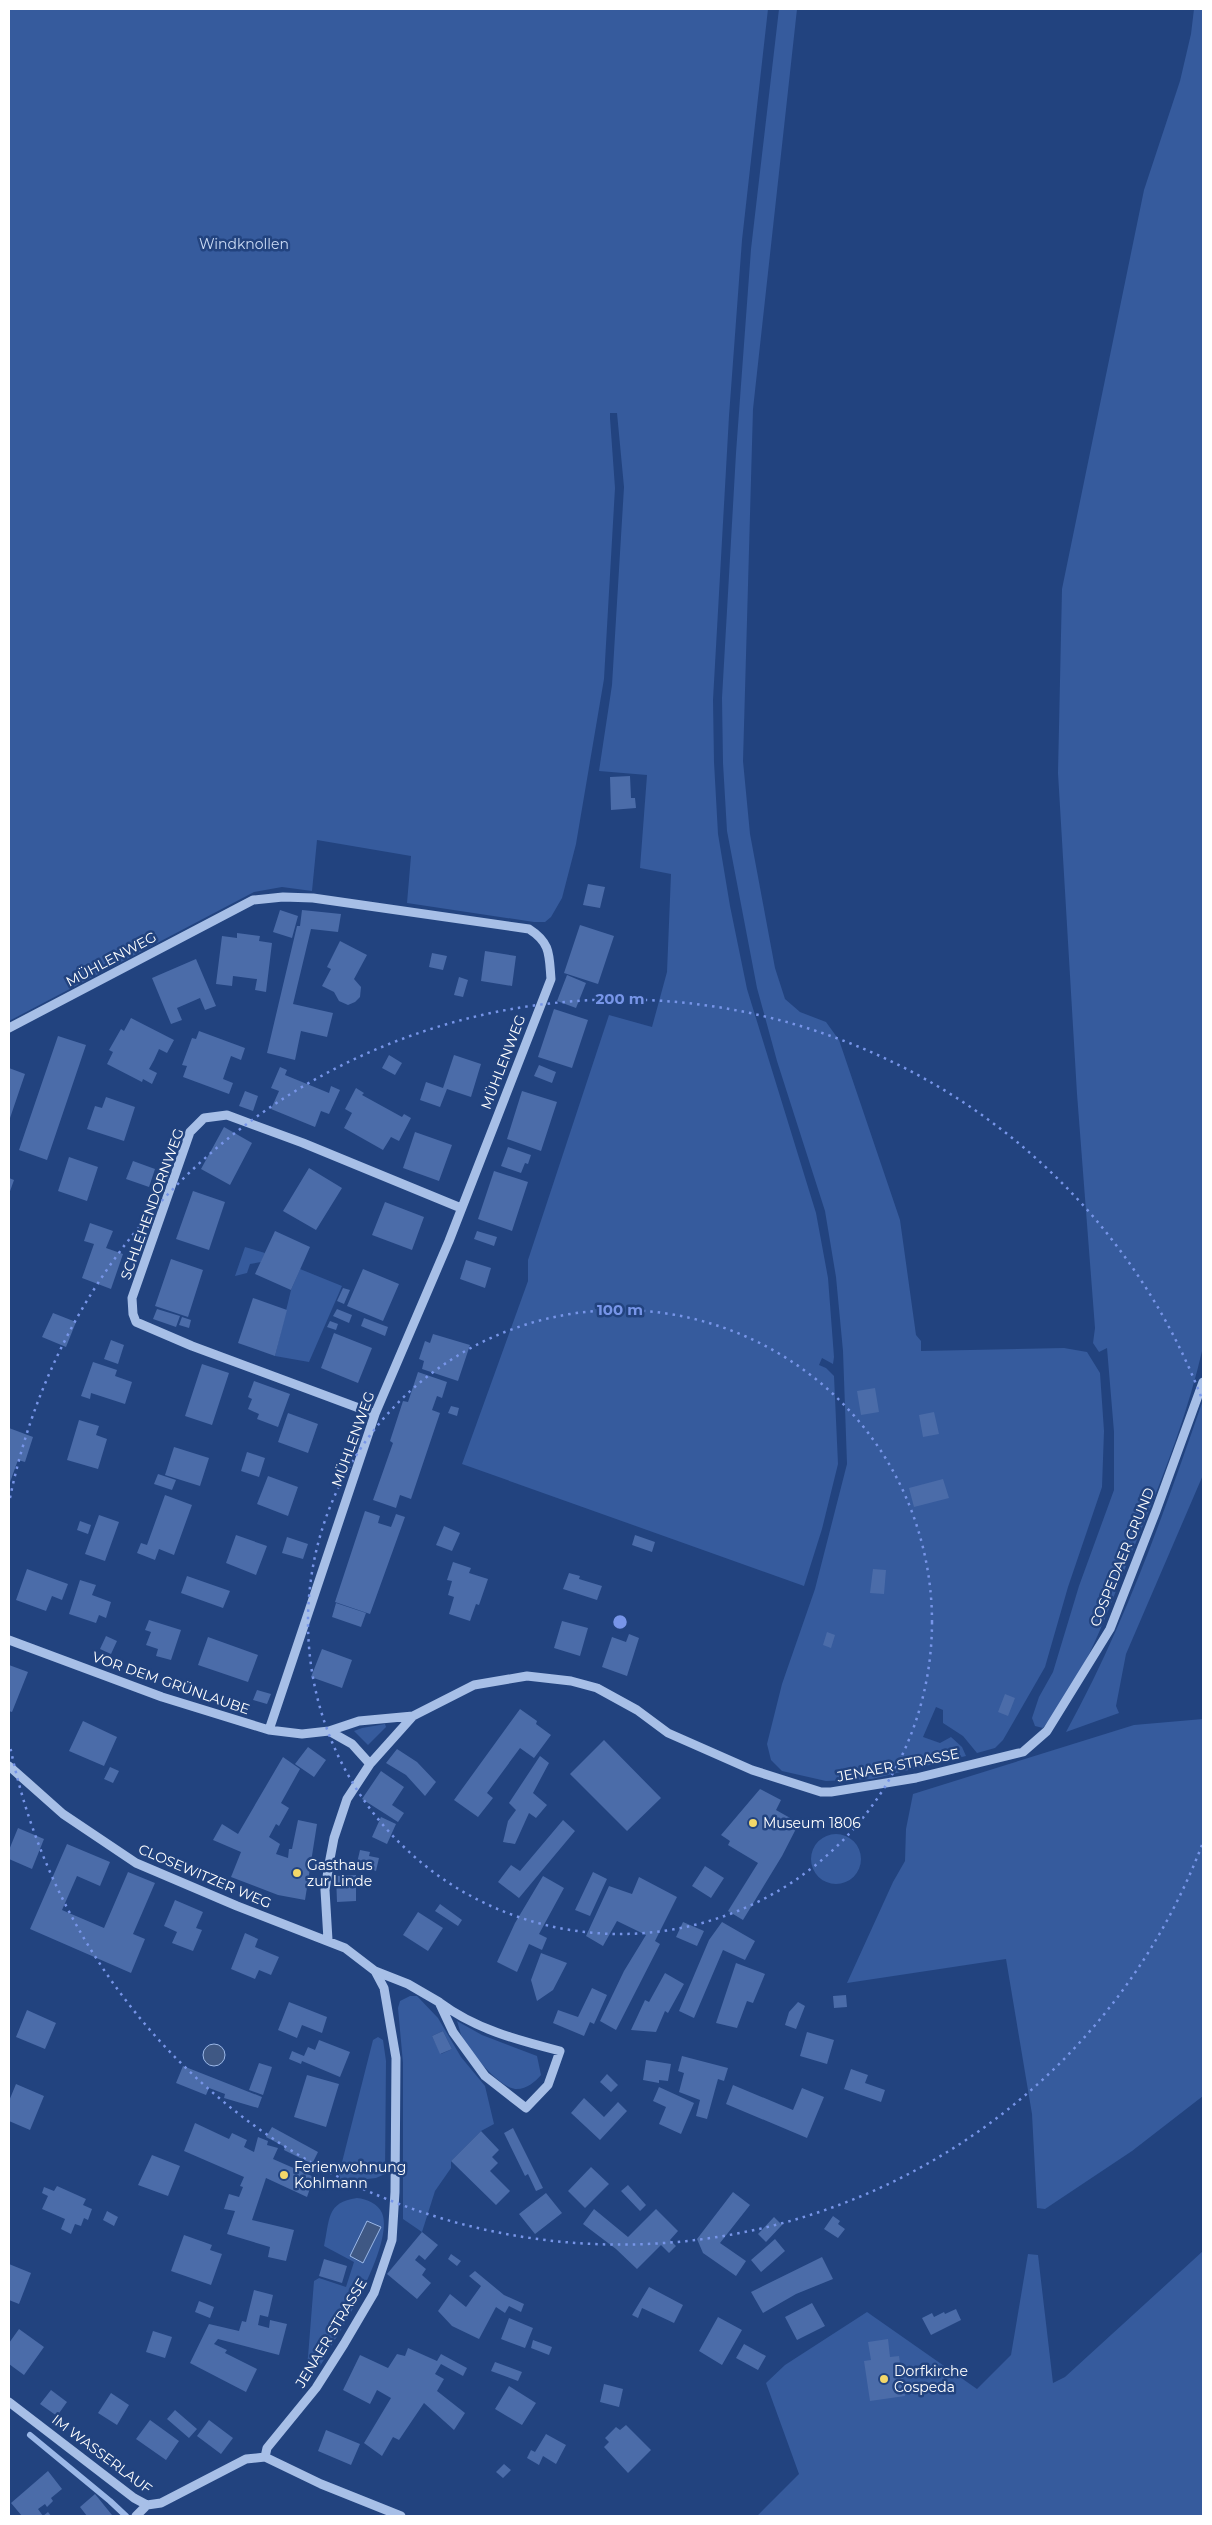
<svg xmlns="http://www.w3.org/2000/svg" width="1212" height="2525" font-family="Montserrat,sans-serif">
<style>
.green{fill:#365b9d;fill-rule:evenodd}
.water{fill:#3f5884;stroke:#9bb8e8}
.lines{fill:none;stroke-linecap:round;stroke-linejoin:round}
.stream{stroke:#9bb8e8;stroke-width:6}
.building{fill:#4b6ca9}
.minor{stroke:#a7bfe7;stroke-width:9}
.ring{fill:none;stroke:#7795e8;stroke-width:2.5;stroke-dasharray:2.5 5}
.poi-dot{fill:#f3d769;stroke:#22437f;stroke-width:2}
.labels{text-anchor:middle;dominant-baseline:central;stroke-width:5;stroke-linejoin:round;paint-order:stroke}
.park-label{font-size:14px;fill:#cbdbf5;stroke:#22437f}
.street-label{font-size:14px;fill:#fff;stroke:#22437f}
.poi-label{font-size:14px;fill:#fff;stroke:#22437f;text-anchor:start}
.centre{fill:#7795e8;stroke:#22437f;stroke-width:2.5}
.ring-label{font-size:15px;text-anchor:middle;font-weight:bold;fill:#7795e8;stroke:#22437f;stroke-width:5;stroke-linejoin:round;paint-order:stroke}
</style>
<rect width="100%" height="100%" fill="#22437f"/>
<path class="green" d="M9,9H768L742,240L729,416L713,700L714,762L718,834L730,906L747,989L816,1213L828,1278L834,1357L833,1364L822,1358L819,1365L826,1368L834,1376L838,1464L822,1529L804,1586L462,1464L528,1281V1260L609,1015L652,1027L667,972L671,874L640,868L647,775L599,771L612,685L624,487L617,413H610V418L615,488L604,679L576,844L562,898L551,917L545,922H534L407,903L411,856L317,840L312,891L282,887L254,892L9,1021Z
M779,9H797L753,409L743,761L750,834L775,968L785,999L800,1012L826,1022L839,1040L900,1220L916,1335L921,1341V1351L1064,1348L1087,1352L1100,1373L1104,1431L1102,1487L1068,1587L1045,1667L1003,1740L995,1748L977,1753L963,1736L943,1723V1710L936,1707L923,1737L940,1743L951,1737L962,1747L966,1756L872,1779L826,1781L782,1771L771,1760L767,1744L782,1684L815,1589L847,1464L843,1351L836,1277L825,1211L777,1061L757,988L727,831L723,763L722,698L736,453L751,249Z
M1194,9H1203V1347C1186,1422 1156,1495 1126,1566C1103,1623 1083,1680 1043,1728L1035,1726L1032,1718L1039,1697L1053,1672L1079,1586L1114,1490V1432L1107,1348L1099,1352L1093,1343L1095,1328L1077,1094L1058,773L1062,589L1144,190L1180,81L1191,34Z
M245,1247L265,1253L261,1262L250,1264L247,1273L235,1276Z
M300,1269L342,1286L309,1362L275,1356L291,1290Z
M1203,1400V1475L1126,1654L1116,1706L1119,1713L1066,1732C1124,1627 1164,1513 1203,1400Z
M1203,1719V2096L1132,2151L1045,2209L1037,2208L1032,2114L1006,1959L847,1983L893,1882L905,1861L906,1829L913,1794L1134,1725Z
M385,1724L386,1727L368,1745L354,1731L362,1728Z
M811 1859a25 25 0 1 1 50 0a25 25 0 1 1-50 0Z
M410,1996H417L438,2018L461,2057L485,2086L494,2124L481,2131L451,2161V2168L435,2191L422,2232L403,2219V2063L398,2008L400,2001ZM443,2031L452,2049L441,2054L432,2036Z
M457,2021L482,2035L537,2056L541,2075C535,2082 526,2090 515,2089C499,2087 471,2053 463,2039C460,2034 459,2026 457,2021Z
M378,2037L383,2040L386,2061L385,2174L376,2178L341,2182L339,2174L373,2040Z
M357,2198C367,2199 378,2204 382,2213C394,2241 346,2323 330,2348C327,2354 323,2363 318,2368C312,2372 308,2374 303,2380L308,2357L314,2281L319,2278L346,2287L354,2262L324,2246C330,2220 326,2202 357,2198Z
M1203,2251V2516H757L799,2474L766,2383L785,2365L867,2312L977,2389L1011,2355L1028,2254L1038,2255L1053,2383L1065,2377Z"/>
<path class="water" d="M203 2055a11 11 0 1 1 22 0a11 11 0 1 1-22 0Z
M367,2221L381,2227L363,2263L350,2256Z"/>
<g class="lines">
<path class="stream" d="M30,2435L110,2501L126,2516"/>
</g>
<path class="building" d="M630,776L631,798H635L636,808L611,810L610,777Z
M588,884L605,887L600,908L583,905Z
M280,910L298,916L292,938L273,932Z
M302,910L341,914L338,932L311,929L293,1004L333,1013L327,1037L301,1031L295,1060L267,1053L297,926H300Z
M580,925L614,936L598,984L564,973Z
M237,933L260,936L259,941L272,943L266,992L255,990L257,979L233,976L232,986L216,984L222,936L237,938Z
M340,941L367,955L354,979L361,987L360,997L355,1002L348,1005L339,1001L334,992L322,986L331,969L327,967Z
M485,951L516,956L512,986L481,981Z
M432,953L447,956L443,970L429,967Z
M196,959L216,1006L205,1010L200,998L177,1008L182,1020L171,1024L152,978Z
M567,975L586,983L576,1008L557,1001Z
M459,977L468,980L463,997L454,995Z
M554,1009L588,1020L572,1068L538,1057Z
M131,1018L174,1040L167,1053L159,1049L154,1060L149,1069L157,1073L152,1084L143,1079L142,1082L107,1064L113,1052L109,1050L121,1029L124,1031Z
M199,1031L245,1048L241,1060L231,1056L223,1079L233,1083L229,1094L183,1077L187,1066L182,1065L192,1038L196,1039Z
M58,1036L86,1045L47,1160L19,1150Z
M389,1055L402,1063L395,1075L382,1068Z
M454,1055L481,1064L471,1097L447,1089L440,1107L420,1100L426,1082L443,1088Z
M539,1065L556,1072L552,1083L534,1076Z
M280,1067L287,1070L285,1075L329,1093L331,1086L340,1090L329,1114L321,1111L315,1127L271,1109L279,1091L271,1088Z
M9,1068L25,1074L9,1121Z
M356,1088L364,1093L362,1095L402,1117L404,1114L411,1118L399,1141L391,1137L383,1150L344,1128L352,1113L345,1109Z
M245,1091L258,1096L253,1111L239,1106Z
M522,1091L557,1102L541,1151L507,1139Z
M106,1097L135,1107L124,1141L87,1129L95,1106L102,1108Z
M224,1127L252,1143L230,1185L201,1169Z
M415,1132L452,1145L439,1181L403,1168Z
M508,1147L531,1155L528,1164L525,1163L521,1173L501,1166Z
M69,1157L98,1167L87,1201L58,1191Z
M133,1161L155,1169L149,1187L126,1179Z
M309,1168L342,1188L316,1230L283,1211Z
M494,1171L528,1182L512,1231L478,1219Z
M9,1178L14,1180L9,1194Z
M193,1191L225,1202L209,1250L176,1239Z
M385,1202L424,1217L412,1250L372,1235Z
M90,1223L113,1231L106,1248L123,1254L111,1289L82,1278L94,1244L84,1241Z
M275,1231L310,1247L291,1290L255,1274Z
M477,1231L497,1237L494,1246L474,1239Z
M171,1259L203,1270L188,1317L155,1306Z
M466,1260L491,1268L485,1288L460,1279Z
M363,1269L399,1284L383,1321L347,1306Z
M343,1288L350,1290L344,1304L337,1301Z
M253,1298L287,1310L275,1356L238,1343Z
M157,1309L180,1316L176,1327L153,1319Z
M337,1309L352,1315L349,1323L333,1316Z
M53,1313L76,1322L66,1347L42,1337Z
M182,1317L191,1320L189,1328L179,1325Z
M364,1318L388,1327L385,1336L361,1326Z
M330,1321L338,1324L336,1330L327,1327Z
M334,1333L372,1348L358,1383L321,1368Z
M433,1334L470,1345L458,1381L422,1369L424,1361L419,1359L425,1341L430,1343Z
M111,1340L124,1345L118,1364L104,1359Z
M93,1362L117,1370L115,1376L132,1382L125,1404L91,1393L90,1399L81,1396Z
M202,1364L229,1373L212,1425L185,1416Z
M418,1372L447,1382L442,1398L437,1396L432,1410L440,1413L411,1499L400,1495L396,1508L373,1500L393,1443L390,1441L403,1401L408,1402Z
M254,1381L290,1394L278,1427L257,1419L259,1414L248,1409L252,1399L248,1397Z
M875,1388L879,1412L861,1415L857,1391Z
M451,1406L459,1408L457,1416L448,1413Z
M934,1412L939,1434L923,1437L919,1415Z
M288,1413L318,1424L308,1453L278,1442Z
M79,1420L99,1426L96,1435L107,1439L98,1469L67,1460Z
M9,1428L33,1437L25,1462L18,1460L9,1485Z
M174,1447L209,1458L200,1486L165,1475Z
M247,1452L265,1458L259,1477L241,1471Z
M158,1474L176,1480L172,1490L154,1484Z
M268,1476L298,1487L288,1516L257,1504Z
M943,1479L949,1498L914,1507L909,1488Z
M165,1495L192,1505L174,1555L159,1549L155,1560L137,1553L141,1543L147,1545Z
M365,1511L380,1516L378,1523L391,1527L396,1514L405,1517L370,1614L335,1602Z
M99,1515L119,1522L105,1561L85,1554Z
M80,1521L91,1525L88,1534L77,1530Z
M444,1526L460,1533L452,1551L436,1545Z
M236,1535L267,1546L256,1575L226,1563Z
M635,1535L655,1542L652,1552L632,1545Z
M287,1537L308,1544L303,1559L282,1553Z
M453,1562L471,1568L469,1573L488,1579L479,1605L476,1604L470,1621L449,1614L454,1597L448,1595L452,1581L447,1580Z
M27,1569L68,1584L62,1600L52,1596L46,1611L16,1600Z
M873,1569L886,1570L884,1594L870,1593Z
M569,1573L580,1576L579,1579L602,1586L597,1600L563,1589Z
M187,1576L230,1591L223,1608L181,1593Z
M80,1580L96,1585L92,1595L111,1602L106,1618L99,1615L96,1623L69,1614Z
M336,1603L366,1613L361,1627L332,1617Z
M149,1620L181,1630L171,1660L156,1656L158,1649L146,1645L151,1632L145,1630Z
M562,1621L588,1628L580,1656L554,1648Z
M827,1632L835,1635L831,1648L823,1645Z
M629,1634L639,1638L627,1676L602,1667L612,1637L626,1642Z
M106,1636L117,1641L111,1654L100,1649Z
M208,1637L258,1655L248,1682L198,1665Z
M322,1649L352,1660L342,1688L311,1677Z
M9,1665L28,1672L12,1712L9,1711Z
M257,1690L271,1694L267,1704L253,1700Z
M1005,1694L1015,1698L1008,1716L998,1712Z
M520,1709L537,1721L536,1724L551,1735L534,1758L520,1748L487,1793L493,1798L478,1817L454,1800Z
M83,1721L117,1737L104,1766L69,1751Z
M604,1740L661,1798L627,1831L570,1774Z
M308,1747L326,1760L314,1777L295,1764Z
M397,1749L417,1762L436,1782L425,1796L406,1775L386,1763Z
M540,1756L549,1763L533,1793L547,1805L536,1818L529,1813L515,1844L503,1842L508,1821L516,1810L509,1803Z
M283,1757L300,1769L281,1803L289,1808L279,1826L276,1824L269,1837L280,1844L276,1854L288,1858L289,1849H292L298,1820L317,1824L305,1900L278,1895L231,1877L241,1852L213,1840L222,1824L238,1834Z
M110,1767L119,1771L113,1783L104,1779Z
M381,1771L404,1787L392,1805L404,1813L398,1822L362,1799Z
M760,1789L781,1800L776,1810L799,1823L782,1856L743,1920L728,1911L758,1863L728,1845L730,1841L721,1835Z
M381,1817L396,1824L387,1844L372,1837Z
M563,1820L575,1831L519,1898L498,1882L511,1865L520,1871Z
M18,1828L44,1839L32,1869L9,1859V1850Z
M67,1844L110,1862L100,1886L77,1876L62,1910L104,1928L128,1872L155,1883L133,1934L145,1939L131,1973L30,1929Z
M360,1850L370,1852L369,1856L379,1858L376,1871L357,1863Z
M705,1866L724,1878L711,1898L692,1886Z
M593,1872L607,1879L590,1916L575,1910Z
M356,1875V1901L337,1902L336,1876Z
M543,1876L564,1888L539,1934L547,1938L542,1950L529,1944L517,1972L497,1962L515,1923Z
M639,1877L677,1897L655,1941L660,1944L616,2030L600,2021L624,1971L646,1935L617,1921L603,1946L586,1936L609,1886L632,1894Z
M175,1900L203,1912L196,1928L202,1930L193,1951L172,1943L177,1932L164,1926Z
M440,1904L462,1920L458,1926L435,1911Z
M418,1912L443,1928L428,1951L403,1935Z
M683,1922L704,1931L697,1946L676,1937Z
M722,1922L755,1941L745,1960L723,1950L694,2018L679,2011L709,1940Z
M245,1933L258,1939L255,1947L279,1957L271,1975L259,1970L255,1979L231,1969Z
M541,1953L567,1963L553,1990L537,2001L531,1980Z
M736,1963L765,1974L753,2003L747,2001L737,2028L716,2023Z
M665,1973L684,1984L668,2013L665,2011L656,2032L631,2030L645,2000L649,2002Z
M592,1988L607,1995L594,2024L590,2022L584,2036L553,2023L558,2010L578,2017Z
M846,1995L847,2007L834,2008L833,1996Z
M289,2002L327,2017L322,2033L302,2025L297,2038L278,2030Z
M798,2002L805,2006L796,2029L785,2025L789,2012Z
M27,2010L56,2023L45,2049L16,2037Z
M443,2031L452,2049L440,2054L432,2036Z
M807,2032L834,2040L827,2064L800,2056Z
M319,2040L350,2052L340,2077L302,2061L301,2064L289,2059L292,2051L304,2056L308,2047L315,2050Z
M682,2056L728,2068L724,2081L718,2079L707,2119L696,2116L700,2100L679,2092L684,2073L678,2071Z
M646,2060L671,2064L668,2081L659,2080V2083L643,2080Z
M259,2063L272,2067L263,2095L249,2090Z
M183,2066L262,2097L258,2108L224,2098L225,2094L209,2088L206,2095L176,2083Z
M851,2069L868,2075L865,2083L885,2090L881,2102L844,2089Z
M607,2074L618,2085L611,2092L600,2082Z
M307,2075L339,2084L326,2127L294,2117Z
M16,2084L44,2096L30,2130L9,2121V2101Z
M733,2085L793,2110L802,2088L824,2097L807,2138L726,2104Z
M659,2087L694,2103L681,2134L659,2124L666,2107L653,2101Z
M584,2098L604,2117L618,2102L627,2111L600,2140L571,2113Z
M195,2123L229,2139L232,2133L247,2140L244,2147L254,2152L258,2137L268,2141L267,2145L278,2148L273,2159L314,2177L307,2197L266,2178L252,2220L294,2230L286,2261L268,2257L270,2247L227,2234L235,2211L224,2209L229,2194L239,2197L243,2187L240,2186L244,2177L184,2151Z
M272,2127L318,2152L312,2164L284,2150L285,2147L266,2137Z
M513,2128L543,2188L536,2191L528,2174L525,2176L504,2133Z
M481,2131L499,2150L492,2157L498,2163L490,2171L510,2191L496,2205L451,2161Z
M152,2155L180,2166L168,2196L138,2185Z
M591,2167L609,2184L585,2208L568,2191Z
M628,2185L646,2205L640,2211L621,2191Z
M57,2186L86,2199L83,2205L92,2209L88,2220L84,2218L81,2226L75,2224L71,2234L61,2229L65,2219L42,2209L48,2196L42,2193L44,2187L54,2191Z
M733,2192L750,2205L720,2243L746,2261L736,2276L703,2253L697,2239Z
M546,2193L562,2213L535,2234L519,2214Z
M594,2209L628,2237L656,2209L678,2231L670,2240L676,2246L669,2253L661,2245L637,2269L616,2249L583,2224Z
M107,2211L118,2217L114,2226L103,2220Z
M833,2216L840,2221L838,2224L845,2229L838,2238L824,2229Z
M774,2217L782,2225L766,2242L758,2234Z
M422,2232L438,2245L425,2260L419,2255L415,2260L426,2269L422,2275L431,2283L417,2299L387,2274Z
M184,2235L212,2245L210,2250L222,2254L211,2285L171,2271Z
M775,2239L785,2251L761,2272L751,2260Z
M451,2254L461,2261L457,2266L448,2259Z
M822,2257L833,2279L796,2294L763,2313L751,2292Z
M324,2259L347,2266L342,2283L319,2276Z
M9,2264L31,2273L19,2304L9,2300Z
M475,2271L504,2295L524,2304L521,2312L509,2306L505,2313L496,2307L479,2339L452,2326L438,2311L450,2294L466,2307L481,2286L469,2276Z
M649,2287L683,2305L674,2323L642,2308L638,2318L632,2315Z
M254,2290L273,2295L268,2317L260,2315L258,2325L269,2328L270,2320L287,2324L279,2355L218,2339L214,2344L227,2350L225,2353L257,2369L246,2392L190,2363L209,2324L239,2331L242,2321L246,2322Z
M199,2301L214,2307L210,2318L195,2312Z
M812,2303L825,2326L797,2340L785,2317Z
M956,2309L961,2320L931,2335L922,2318L932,2313L934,2317L944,2312L945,2314Z
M718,2317L742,2330L722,2365L699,2351Z
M509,2318L533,2328L525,2348L501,2339Z
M19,2329L44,2347L24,2375L9,2364V2343Z
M153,2331L172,2337L165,2358L146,2352Z
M888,2339L890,2357L899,2356L905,2396L870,2401L864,2361L871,2360L868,2342Z
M533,2340L552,2347L549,2355L531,2348Z
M744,2344L766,2356L758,2370L736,2358Z
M408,2348L437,2361L441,2354L467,2368L463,2376L441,2364L435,2374L444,2379L437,2391L465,2413L454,2430L424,2403L399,2440L393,2437L382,2456L364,2443L391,2398L377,2390L370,2404L343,2390L360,2355L388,2368L397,2354L405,2356Z
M495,2362L522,2372L518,2381L491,2371Z
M604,2384L623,2389L619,2407L600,2402Z
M509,2386L536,2403L522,2425L495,2409Z
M51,2390L67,2402L57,2416L40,2404Z
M111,2393L129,2405L117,2425L98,2413Z
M175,2410L197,2429L189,2438L167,2419Z
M150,2420L179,2441L166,2460L136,2439Z
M209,2420L233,2438L221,2454L197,2436Z
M626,2425L651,2450L628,2473L604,2447L609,2442L605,2438L616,2427L620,2430Z
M326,2430L360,2444L351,2465L318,2451Z
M546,2434L566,2445L556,2464L543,2456L539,2465L527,2458L531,2450L535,2452Z
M504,2464L511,2470L503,2478L496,2472Z
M48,2471L62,2489L51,2498L53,2501L47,2507L45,2504L38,2509L43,2516L48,2512L51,2516H22L11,2503Z
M95,2494L112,2515L111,2516H87L80,2507Z"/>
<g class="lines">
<path class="minor" d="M9,1028L253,900L283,897L313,898L529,929C551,943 549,955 551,979L449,1241L375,1414L269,1730
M375,1414L192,1346L136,1322L133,1314L132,1298L190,1132L204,1118L227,1115L303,1143L461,1208
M9,1640L162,1697L269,1730L302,1734L329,1731L359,1721L413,1716
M329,1731L352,1744L370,1764
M9,1766L63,1814L136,1863L237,1906L345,1948L375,1971L384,1988L396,2058L395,2192L392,2240L374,2293L344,2344L316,2388L267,2448L265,2457
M328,1940L325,1890L329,1864L334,1838L347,1799L370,1764L413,1716L474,1685L527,1676L571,1681L597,1688L637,1710L668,1733L752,1770L821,1792H831L916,1778L1023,1752L1047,1731L1110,1629L1156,1511L1203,1382
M375,1971L408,1984L439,2002L453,2032L485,2076L526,2108L548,2085L560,2051C517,2040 475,2029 439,2002
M9,2402L134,2498L147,2505L161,2503L246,2459L265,2457
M265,2457L321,2484L401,2516
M136,2516L147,2505"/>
</g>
<g class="ring">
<circle cx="620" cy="1622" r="312"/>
<path d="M1202 1845A623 623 0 0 1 10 1746M10 1498A623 623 0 0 1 1202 1399"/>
</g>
<g class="poi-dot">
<circle cx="753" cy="1823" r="5"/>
<circle cx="297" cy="1873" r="5"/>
<circle cx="284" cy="2175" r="5"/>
<circle cx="884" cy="2379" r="5"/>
</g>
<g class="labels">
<g class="park-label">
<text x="244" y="244">Windknollen</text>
</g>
<g class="street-label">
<text transform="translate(111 959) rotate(-28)">MÜHLENWEG</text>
<text transform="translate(503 1062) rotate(-69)">MÜHLENWEG</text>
<text transform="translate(152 1204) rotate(-70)">SCHLEHENDORNWEG</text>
<text transform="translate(353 1439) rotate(-70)">MÜHLENWEG</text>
<text transform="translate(1122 1557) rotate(-68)">COSPEDAER GRUND</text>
<text transform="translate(171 1683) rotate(19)">VOR DEM GRÜNLAUBE</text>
<text transform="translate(898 1765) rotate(-11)">JENAER STRASSE</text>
<text transform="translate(205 1876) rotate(23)">CLOSEWITZER WEG</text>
<text transform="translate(331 2333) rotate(-59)">JENAER STRASSE</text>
<text transform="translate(102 2454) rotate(37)">IM WASSERLAUF</text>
</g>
<g class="poi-label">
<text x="763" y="1823">Museum 1806</text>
<text x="307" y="1865">Gasthaus<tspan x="307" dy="16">zur Linde</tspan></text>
<text x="294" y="2167">Ferienwohnung<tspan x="294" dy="16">Kohlmann</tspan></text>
<text x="894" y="2371">Dorfkirche<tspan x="894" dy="16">Cospeda</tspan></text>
</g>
</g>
<circle cx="620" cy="1622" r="8" class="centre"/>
<g class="ring-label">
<text x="620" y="1004">200 m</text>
<text x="620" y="1315">100 m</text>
</g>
<rect width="1212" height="2525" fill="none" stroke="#ffffff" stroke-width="20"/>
</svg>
